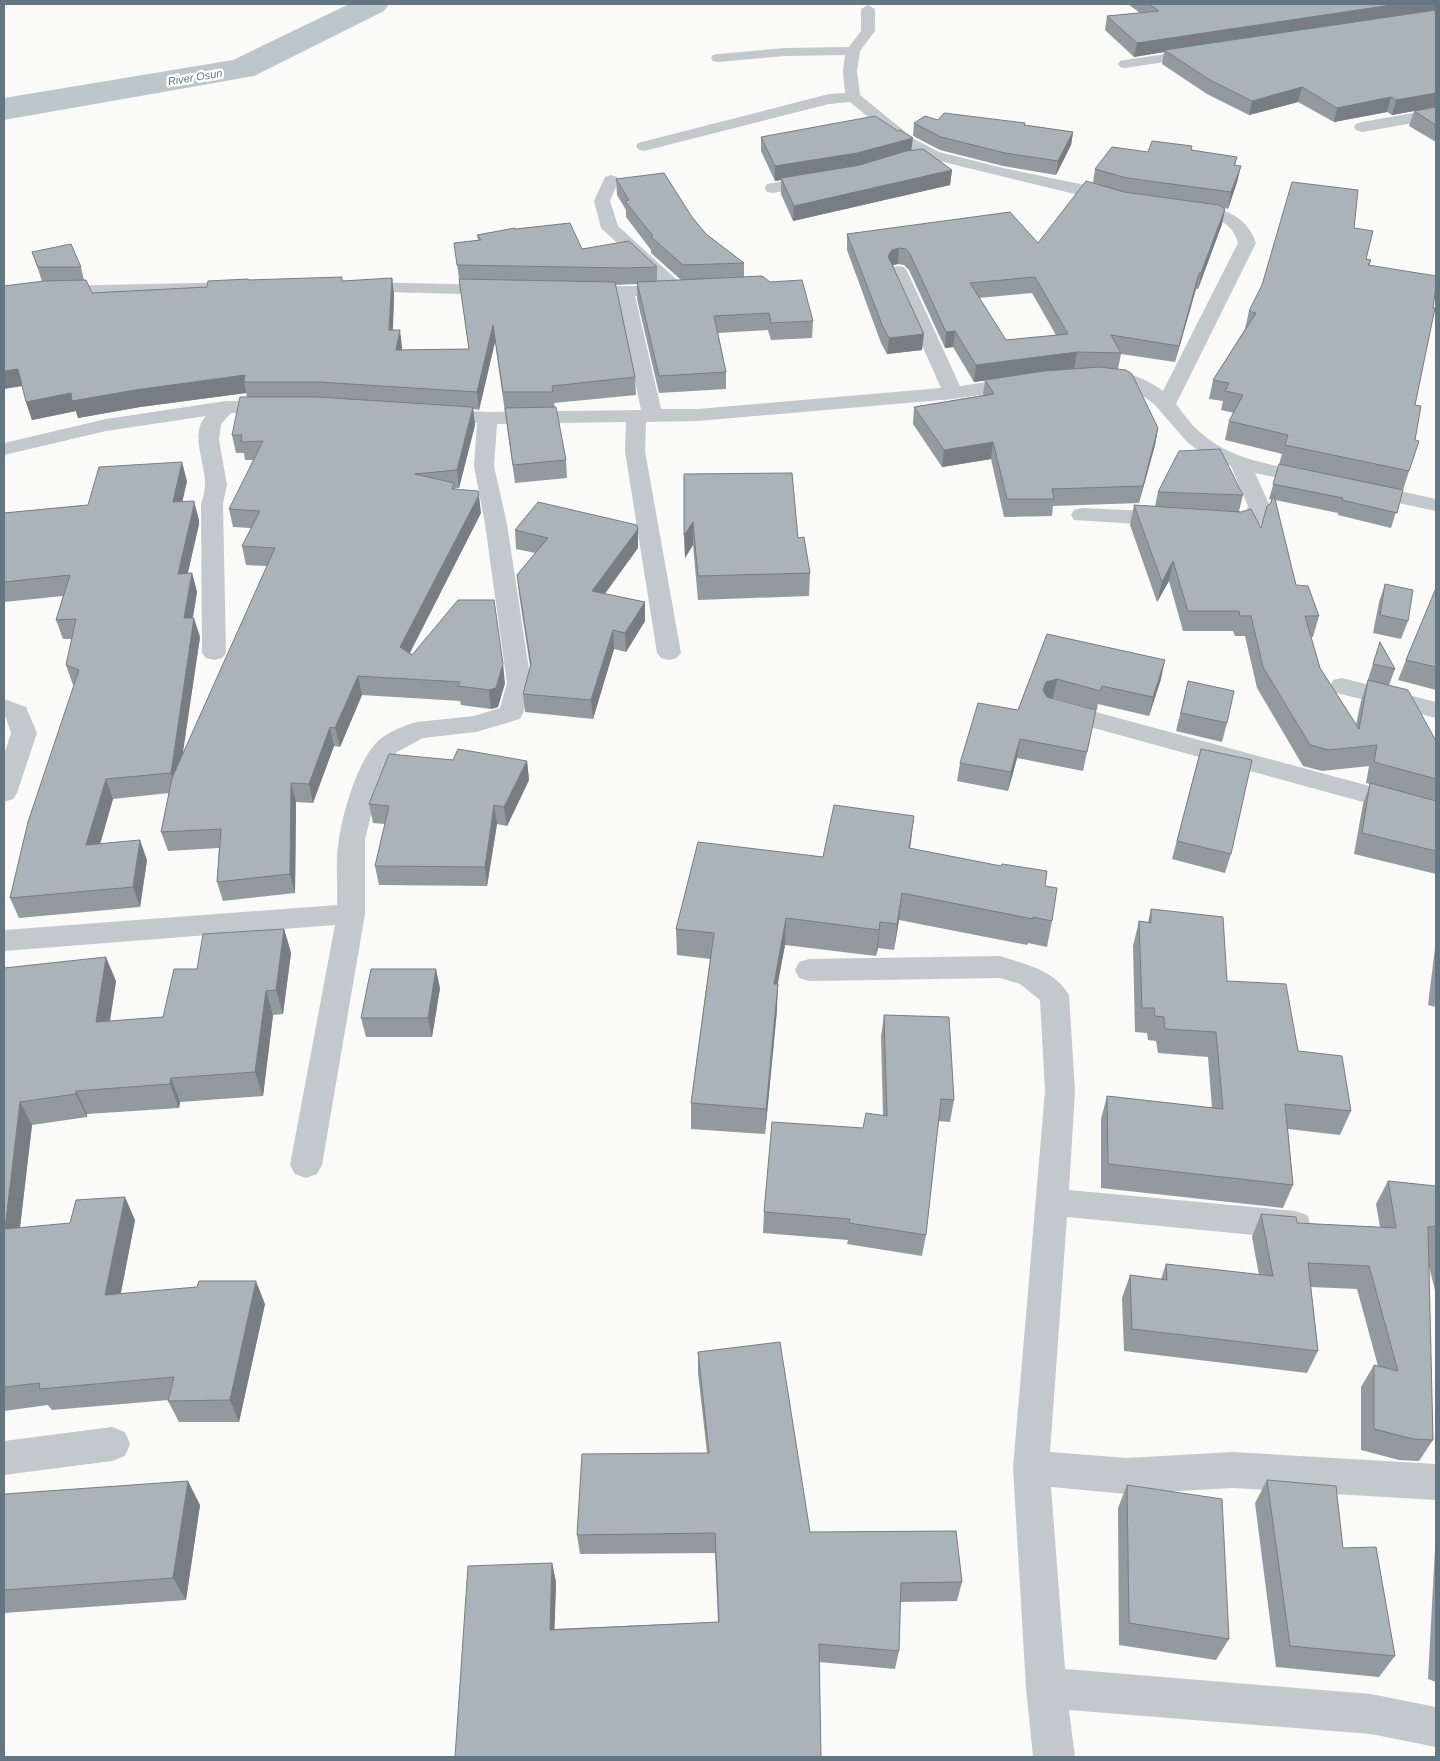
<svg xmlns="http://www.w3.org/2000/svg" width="1440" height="1761" font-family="Helvetica,sans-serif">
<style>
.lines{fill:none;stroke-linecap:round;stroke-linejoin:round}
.river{fill:#bbc7cb;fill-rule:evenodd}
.minor{fill:#c3c8cc;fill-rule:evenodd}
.wall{fill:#929a9f;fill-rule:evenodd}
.shaded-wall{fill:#777d82}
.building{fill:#aab3b9;stroke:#777d82;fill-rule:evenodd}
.labels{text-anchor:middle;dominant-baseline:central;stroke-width:5;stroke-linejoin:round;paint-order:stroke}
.far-water-label{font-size:11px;font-style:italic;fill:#60757c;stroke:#fff}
</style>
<rect width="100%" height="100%" fill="#fafaf8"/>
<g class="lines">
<path class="river" d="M349,4H389L384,11L254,76L4,120V98L233,60Z"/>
<path class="minor" d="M868,5L875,9V31L860,51L857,71L860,95L914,139L939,152L1003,168L1085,185L1122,195L1124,199L1122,203L1116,204L927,158L902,145L850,102L829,104L644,151L638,149L636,146L638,143L829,94L845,93L843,71L845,55L785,56L718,62L713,61L711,58L713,55L718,54L785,48L849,47L861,31V9Z
M1200,49L1205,50L1207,53L1205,56L1125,68L1120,67L1118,64L1120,61L1125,60Z
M1436,109V119L1362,132L1356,130L1354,127L1356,124L1362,122Z
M611,175L617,177L619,180L610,201L618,226L689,291L686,295L680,296H635L661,409H698L941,388L889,271L892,267L898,266L904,267L907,271L960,386L1020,377L1027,379L1030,383L1027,387L1020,389L953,399L698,421L646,422L645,451L681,653L677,658L669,660L661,658L657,653L625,451L626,422L497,424L494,466L507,524L531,683L523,713L520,719L476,732L423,738L397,752L386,767L375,798L365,840V914L322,1165L317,1174L306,1178L295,1174L290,1165L335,925L4,951V930L337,905C338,883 335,860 339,839C343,812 358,759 379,740C388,732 405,725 417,722L474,716L500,708L507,683L485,524L474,466L477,423L430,419L427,415L430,411L437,409L487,412L641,410L617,296L574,295L571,291L574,287L580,286H663L601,228L594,201L605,177Z
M817,176L823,178L825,181L823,184L773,193L767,192L765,188L767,184L773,183Z
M1188,204C1217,207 1246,212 1256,243L1176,404C1184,414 1191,425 1201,433C1233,462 1279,465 1319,475L1323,479L1319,483L1312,485L1255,473L1270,506L1263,524L1236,530L1212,527L1209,522L1212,517C1223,515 1234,517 1246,514L1248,506L1231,466L1205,455L1188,443L1154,404L1139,393L1122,385L1096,380L1093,376L1096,372C1117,367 1146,378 1163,391L1238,243C1230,214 1206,219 1182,213L1180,209L1182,205Z
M245,282L251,283L254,287L251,291L4,297V287Z
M355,282L497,285L503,286L506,290L503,294L497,295L349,291L346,287L349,283Z
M226,401H275L282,403L285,407L282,411L275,413H231L221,424L219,440L227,485L223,504L226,653L222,658L214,660L206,658L202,653L201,504C203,498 205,491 205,485C206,463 189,434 206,416L106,431L4,455V443L106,419Z
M1364,483L1436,499V511L1356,494L1353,489L1356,484Z
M1082,508L1169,512L1177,514L1180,519L1177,524L1169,526L1074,520L1071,515L1074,510Z
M1342,678L1436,702V718L1333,692L1330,686L1333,680Z
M4,699L26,707L37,733L17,793L13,799L4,802V755L11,733L6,718L4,717Z
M1059,702L1436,804V822L1050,716L1047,710L1050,704Z
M1000,956C1025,964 1055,970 1069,995L1075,1091L1069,1190L1295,1211L1307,1215L1311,1225L1307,1235L1295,1239L1067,1217L1050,1452L1127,1458L1233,1452L1436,1464V1500L1233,1488L1127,1494L1051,1487L1065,1669L1371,1694L1436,1707V1747L1371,1734L1069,1710L1075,1757H1033L1026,1688L1013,1468L1045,1091L1040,1000L1020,984L1000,978L809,981L799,978L795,970L799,962L809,959Z
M112,1427L125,1432L130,1444L125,1456L112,1461L4,1475V1441Z"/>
</g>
<path class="wall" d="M1128,4H1436V142L1409,126L1414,111L1392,115L1387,112L1334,122L1298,102L1249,115L1207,94L1162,64L1164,52L1134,57L1105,30L1107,16L1140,13Z
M938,120L1025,123V125L1073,132L1071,145L1056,175L1003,166L940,150L913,136L914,123Z
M761,137L912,150L952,170L950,185L793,221L781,194V180L775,181L761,151Z
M1192,150L1237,157L1235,166H1241L1237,182L1228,209L1225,208L1222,224L1198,289H1196L1175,362L1121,354L1118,369L1158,428L1155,445L1139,503L1053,506L1052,516L1004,517L991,459L942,467L913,424L914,407L983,395L985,380L974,382L953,347L945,348L909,270L904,265L898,264L893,265L922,350L887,354L881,343L847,250V234L1038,243L1093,183L1095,169L1148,152ZM1032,293L1056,335L1006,340L979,298Z
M616,179L692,217L706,234L744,263V277L813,321L812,338L771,340L768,330L718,333L726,372V389L659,393L637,299V284L615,285L635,377L636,395L554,403L566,460L567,478L515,483L495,342L479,410L473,409L475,425L459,488L454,489L481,513L410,653L412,655L505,683L498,707L491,709L461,705L460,701L362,695L340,747L334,746L313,803L296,802L295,893L223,901L217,882L219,848L168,851L161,832L169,793L113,799L100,844L147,860L140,907L19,918L10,898L74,685H73L66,665L72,639H63L56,620L63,596L4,602V513L88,505L187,481L182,502L199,520V524L188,573H192L197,592L193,618L200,637L182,756L267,566L246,565L242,546L251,528L233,527L229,509L254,460H245L244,453H236L232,435L247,397L246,393L140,407L78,418L76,411L32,420L26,402L42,281L32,252L81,267L84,280L92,293L207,287L248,279L249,280L343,281L392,278L394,295L393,330L402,347V350L469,349L454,243L478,240L477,235L516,229L582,249L657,267V281L681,280L651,253V250L626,217V210L617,195Z
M1354,228L1366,259L1371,260L1369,266L1415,405L1409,471L1391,528L1338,515V513L1275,500L1296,585L1319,616L1313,637H1311L1320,668L1356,725L1361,701L1380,642L1395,669L1389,685L1436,741V874L1354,854L1363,804L1370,784L1366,783L1369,766L1322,771L1303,766L1257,688L1245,636H1235L1233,631H1183L1169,581L1157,602L1130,525L1134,505L1155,506L1158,492L1243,495L1239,511L1261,528L1272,500L1269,499L1282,454L1225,440L1229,421L1234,413L1221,410L1223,401L1209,399L1213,380L1245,329L1249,311Z
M684,474L798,538L810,573L809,596L698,600L693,545L685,558Z
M638,529V548L605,594L645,602V621L626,652L614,649L593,719L525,712L523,694L530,666L519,594L517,575L535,553L516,549L515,530Z
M1385,584L1408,621L1401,639L1373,633L1379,602Z
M1436,588V690L1398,680L1406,660Z
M1047,634L1161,679L1149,716L1098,704L1097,710L1053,698L1052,699L1096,710L1083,771L1017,758L1008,791L957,781L960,763L1018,710Z
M1188,681L1227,723L1222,742L1176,731Z
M1201,749L1231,854L1225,873L1172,859Z
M453,760L527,761L529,780L507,826L497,824L487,886L379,885L375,866L385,824L373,823L369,804Z
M910,849L1045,886L1052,921L1047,947L1028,943L1027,945L899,920L894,950L878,948L876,956L785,945L777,984V1010L765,1134L691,1129V1103L710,959L677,955L676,929L823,857Z
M1151,909L1227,981L1298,1051L1351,1111L1340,1135L1288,1129L1293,1185L1283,1208L1101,1188V1119L1107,1096L1212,1108L1208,1057L1158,1053L1156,1041L1148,1040L1147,1033L1135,1032L1133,946L1139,921L1148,922Z
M284,929L291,953L283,1014L273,1015L263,1096L180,1102L179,1108L87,1114V1117L32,1125L20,1228L135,1220L121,1293L265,1304L239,1422H179L168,1401L169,1400L52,1410L48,1405L4,1411V968L116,981L110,1021L163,1017L197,969Z
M1436,940V1007L1428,1005Z
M440,988L432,1037H366L361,1018Z
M884,1015L954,1100L950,1122L938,1121L926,1235L922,1256L847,1244L848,1240L763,1233L764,1212L863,1128L883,1116L881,1037Z
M1388,1181L1436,1186V1294L1429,1267L1433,1440L1419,1461L1399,1460L1361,1450V1387L1374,1365L1378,1366L1357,1289L1311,1287L1318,1351L1307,1373L1124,1351L1122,1298L1130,1275L1161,1279L1166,1264L1259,1275L1252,1237L1261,1214L1297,1223L1380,1227L1376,1204Z
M698,1352L810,1532L962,1582L957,1601L900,1602L899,1651L895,1669L819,1662L455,1757L552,1563L556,1582L554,1629L718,1622L715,1553L580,1554L577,1535L707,1453L698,1373Z
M1267,1480L1343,1548L1395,1656L1379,1677L1276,1667L1255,1503Z
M1127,1485L1229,1639L1216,1660L1119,1645L1118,1508Z
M4,1498L200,1505L186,1600L4,1613Z
M1436,1530V1682L1428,1679Z"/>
<path class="shaded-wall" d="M1398,4H1436V11L1164,50V52L1134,57L1137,43Z
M1302,87L1298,102L1249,115L1252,101Z
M1436,93V107L1392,115L1396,100Z
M1391,97L1387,112L1334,122L1337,108Z
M1073,132L1071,145L1056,175L1058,161Z
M913,138L911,152L857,167L775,181V166Z
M1241,166L1237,182L1228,209L1231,192Z
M952,170L950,185L793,221L794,206Z
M1225,209L1222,224L1198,289L1201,273Z
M899,248L898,264L890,266L888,256L892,250Z
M1199,273L1196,289L1175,362L1179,346Z
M392,278L394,295L392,347L389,330Z
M493,325L495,342L479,410L477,392Z
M400,330L402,347L398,367L396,350Z
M955,331L953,347L945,348L946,332Z
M924,334L922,350L887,354L889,338Z
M1077,352L1074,369L974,382L976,365Z
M18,369L23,386L4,389V371Z
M245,375L244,382L246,393L140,407L78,418L76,411L32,420L26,402L71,393L135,390Z
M473,407L475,425L459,488L457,470Z
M1158,428L1155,445L1139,503L1143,486Z
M993,442L991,459L942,467L944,450Z
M182,462L187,481L178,521L173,502Z
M479,495L481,513L403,666L400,647Z
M194,501L199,520V524L183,593L178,574Z
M693,522V545L685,558L684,535Z
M638,529V548L593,609L592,591Z
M1173,561L1169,581L1157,602L1162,582Z
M192,573L197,592L189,638L184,618Z
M645,602V621L626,652L625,633Z
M194,618L200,637L177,793L171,773Z
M613,630L614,649L593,719L591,700Z
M1165,660L1161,679L1149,716L1153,697Z
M503,664L505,683L498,707L491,709L489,690Z
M358,676L362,695L340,747L335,728Z
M1057,679L1053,698L1042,701L1043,690L1046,682Z
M330,727L334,746L313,803L309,784Z
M1020,739L1017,758L1008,791L1011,772Z
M527,761L529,780L507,826L504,807Z
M106,779L113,799L94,865L86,845Z
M291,783L296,802L295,893L290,874Z
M494,805L497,824L487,886L485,867Z
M914,816L911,842L906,875L909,848Z
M140,840L147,860L140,907L133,887Z
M902,893L899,920L894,950L897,924Z
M786,918L785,945L773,1010L774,984Z
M880,922L878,948L876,956L879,930Z
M284,929L291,953L283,1014L276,990Z
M106,957L116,981L106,1045L96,1022Z
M436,969L440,988L432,1037L428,1018Z
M778,984L777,1010L765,1134L766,1109Z
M266,991L273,1015L263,1096L255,1072Z
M171,1078L180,1102L179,1108L170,1084Z
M76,1091L87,1114V1117L76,1094Z
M20,1102L32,1125L17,1252L5,1229Z
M125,1197L135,1220L116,1317L105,1295Z
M256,1281L265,1304L239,1422L230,1400Z
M188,1481L200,1505L186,1600L173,1578Z
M552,1563L556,1582L554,1648L550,1630Z"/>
<path class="building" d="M1149,4H1398L1137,43L1107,16L1159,11Z
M1436,10V93L1396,100L1391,97L1337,108L1302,87L1252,101L1210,80L1164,50Z
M1436,107V125L1414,111Z
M944,113L1025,123L1024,125L1073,132L1058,161L1005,153L941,137L914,123L925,116L938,120Z
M875,116L898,131L900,130L913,138L857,153L775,166L761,137Z
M1152,141L1192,146L1191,150L1237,157L1234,165L1241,166L1231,192L1127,178L1095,169L1112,147L1148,152Z
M923,149L952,170L794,206L781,178L860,165L906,151Z
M664,173L692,217L706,234L744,263L683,265L651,237L653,236L625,201L629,200L616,179Z
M1086,181L1124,192L1219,205L1225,209L1201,273H1199L1179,346L1111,335L1121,353L1077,352L976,365L955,331L946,332L910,254L906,249L899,248L892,250L888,256L924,334L889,338L883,327L847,234L1010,212L1038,243ZM1035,277L1068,334L1006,340L970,283Z
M1292,182L1358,190L1354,228L1373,231L1366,259L1371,260L1368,265L1436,276V286L1433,308H1435L1415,405L1421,406L1415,440L1419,441L1409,471L1285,445L1288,435L1229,421L1243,395L1225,391L1229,383L1213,380L1256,313L1249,311L1262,285Z
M570,223L582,249L629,241L657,267L624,268L457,265L454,243L481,240L477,235L515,228L516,229Z
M71,244L81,267H38L32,252Z
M762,276L770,282L802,280L813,321L771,323L769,313L714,316L726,372L659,376L637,282Z
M342,277V281L392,278L389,330H400L396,350L469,349L459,279L615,282L635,377L552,386L553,392H503L493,325L477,392L318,382H244L245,375L135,390L72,401L71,393L26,402L18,369L4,371V286L44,281L86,280L92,293L207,287L208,281L248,279V280Z
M1099,367L1126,370L1132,374L1158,428L1143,486L1052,489L1054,499H1007L993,442L944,450L914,407L994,394L985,380L1044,371Z
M240,397H318L473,407L457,470L415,474L454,483L452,489L478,491L479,495L400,647L412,655L458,600H494L503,664L496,688L489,690L458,686L460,682L358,676L335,728L330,727L309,784L291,783L290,874L217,882L221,829L161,832L172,778L275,548L242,546L260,511L229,509L263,441L241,442L242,435H232Z
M556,407L566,460L513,465L505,408Z
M1220,449L1243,495L1158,492L1179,451Z
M182,462L173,502L194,501V505L178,574L192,573L184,618H194L171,773L106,779L86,845L140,840L133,887L10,898L28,822L79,670L66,665L76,619L56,620L70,575L4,582V513L88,505L99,467Z
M1279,464L1403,490L1397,513L1342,500L1343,498L1273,484Z
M792,473L798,538L804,537L810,573L698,576L693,522L684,535V474Z
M1274,495L1296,585L1308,586L1319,616H1305L1320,668L1359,729L1368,680L1408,690L1436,741V779L1374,762L1377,745L1329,750L1310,745L1263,667L1251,616H1240L1239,611H1188L1173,561L1162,582L1134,505L1241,512L1251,509L1261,528L1267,506L1270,504Z
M538,502L637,525L638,529L592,591L645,602L625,633L613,630L591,700L523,694L531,664L517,575L548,538L515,530Z
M1385,584L1413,590L1408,621L1380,615Z
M1436,588V667L1406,660Z
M1047,634L1165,660L1153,697L1102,686L1100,691L1057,679L1046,682L1043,690L1047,697L1096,710L1087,752L1020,739L1011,772L960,763L978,703L1018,710Z
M1380,642L1395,669L1373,664Z
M1188,681L1234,691L1227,723L1181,713Z
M458,749L527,761L504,807L494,805L485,867L375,866L389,806L369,804L389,754L453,760Z
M1201,749L1252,760L1231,854L1177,841Z
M1370,783L1436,801V851L1362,833Z
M834,805L914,816L909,848L1001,866L1002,864L1047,871L1045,886L1057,888L1052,921L1033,917V919L902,893L897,924L880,922L879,930L786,918L774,984H778L766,1109L691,1103L714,933L676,929L698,842L823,857Z
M1151,909L1223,917L1227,981L1286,984L1298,1051L1342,1056L1351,1111L1285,1104L1293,1185L1108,1164L1107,1096L1223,1109L1216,1032L1165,1029L1164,1017L1155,1016L1154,1008H1142L1139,921L1151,923Z
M284,929L276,990L266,991L255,1072L171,1078L170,1084L76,1091V1094L20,1102L5,1229L70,1223L76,1200L125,1197L105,1295L197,1287L199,1281H256L230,1400L168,1401L174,1377L39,1389L40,1383L4,1387V968L106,957L96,1022L163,1017L174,969H197L203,934Z
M371,969H436L428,1018H361Z
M884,1015L949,1017L954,1100L941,1099L926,1235L849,1223L850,1219L764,1212L772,1122L863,1128L866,1113L887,1116Z
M1388,1181L1436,1186V1226L1428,1227L1433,1440L1413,1439L1374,1429V1365L1398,1371L1369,1266L1308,1263L1318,1351L1132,1329L1130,1275L1167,1280L1166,1264L1273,1276L1261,1214L1296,1217L1297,1223L1396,1228Z
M780,1342L810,1532L956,1531L962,1582L901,1583L899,1651L819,1644L821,1757H455L468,1566L552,1563L550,1630L719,1622L715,1533L577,1535L582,1454L709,1453L698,1352Z
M1267,1480L1336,1486L1343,1548L1376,1547L1395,1656L1290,1646Z
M188,1481L173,1578L4,1590V1498L5,1494Z
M1127,1485L1222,1499L1229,1639L1129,1623Z"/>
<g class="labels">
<g class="far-water-label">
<text transform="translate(195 77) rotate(-9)">River Osun</text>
</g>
</g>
<rect width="1440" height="1761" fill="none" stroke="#657683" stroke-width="10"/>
</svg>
